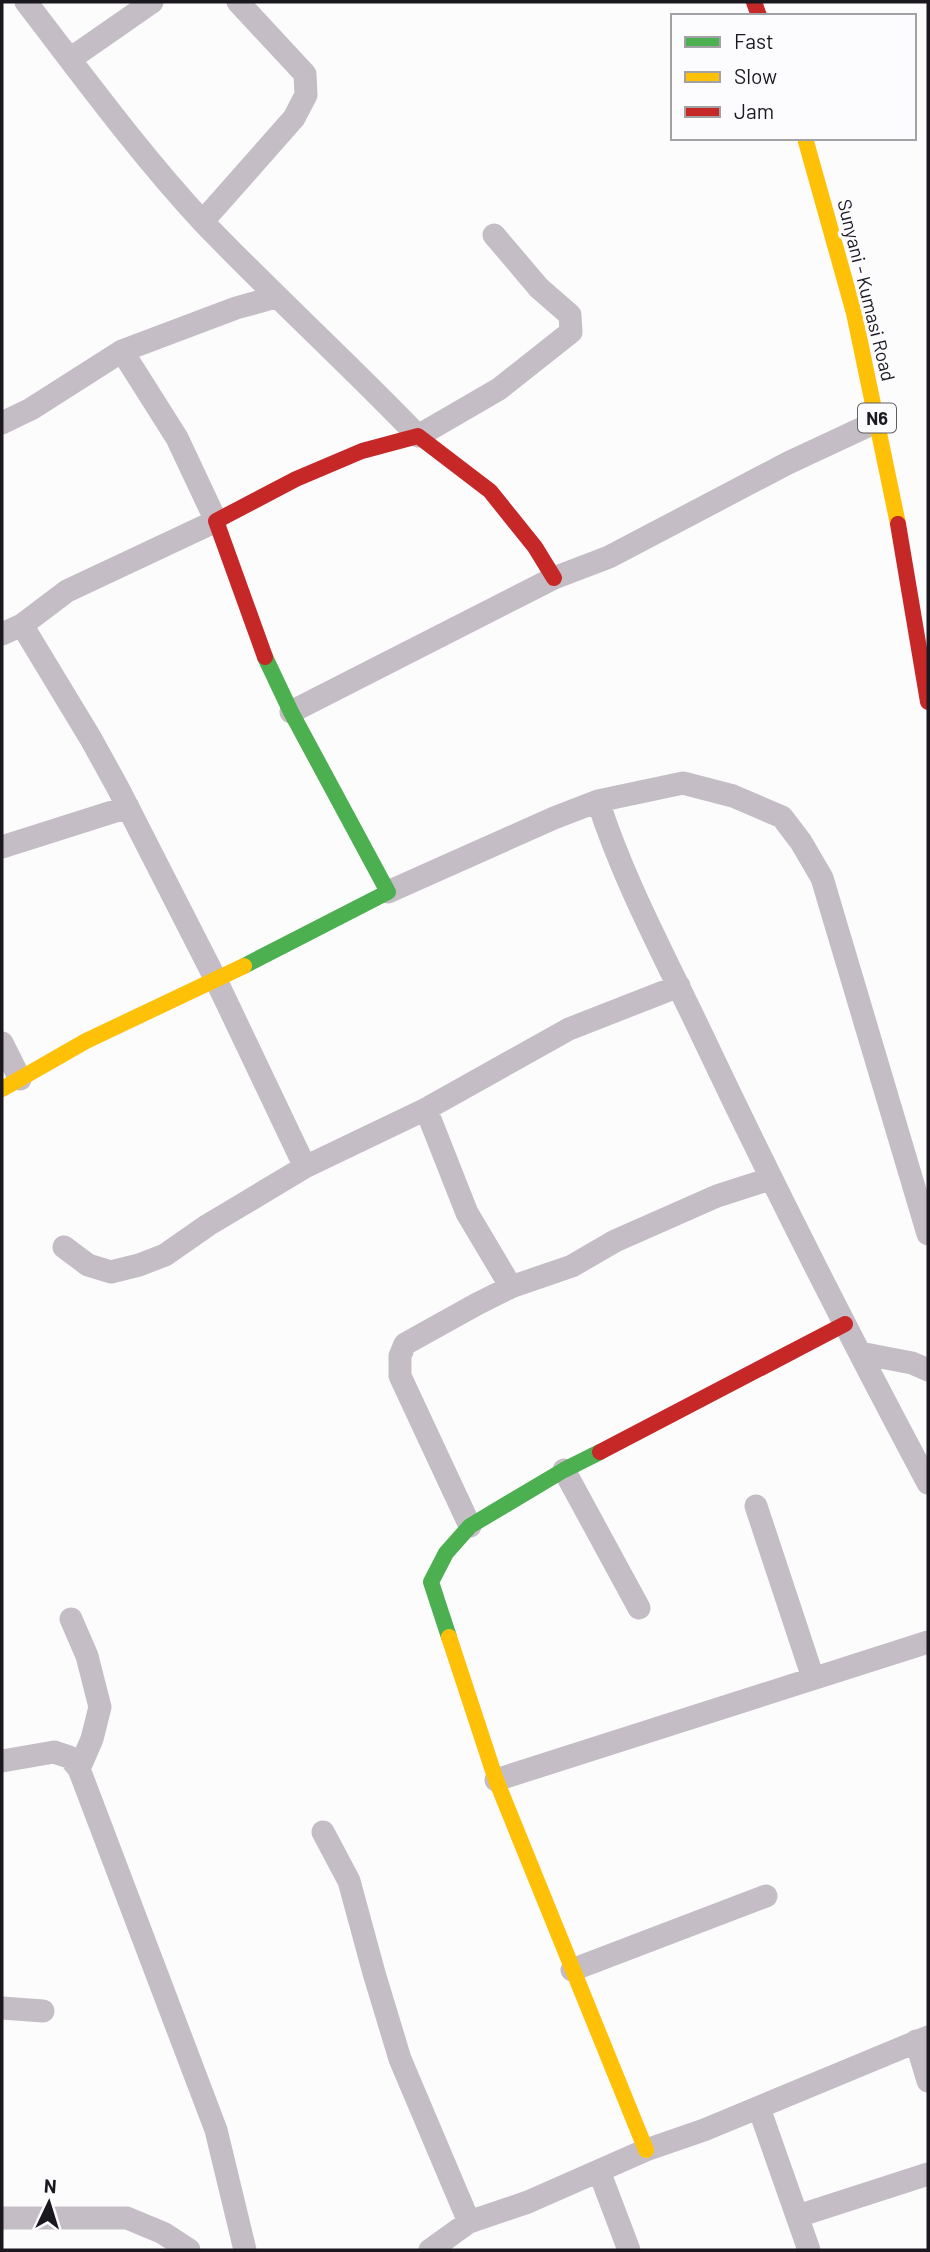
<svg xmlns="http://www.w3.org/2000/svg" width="930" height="2252" font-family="Barlow,sans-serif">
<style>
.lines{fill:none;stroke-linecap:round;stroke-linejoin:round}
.street{stroke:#c5bdc6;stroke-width:23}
.fast{stroke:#4caf50;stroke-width:16}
.slow{stroke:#ffc107;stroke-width:16}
.jam{stroke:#c62828;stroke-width:16}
.labels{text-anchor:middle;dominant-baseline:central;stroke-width:7;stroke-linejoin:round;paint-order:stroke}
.shield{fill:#fcfbfe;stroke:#5e5d62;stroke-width:2}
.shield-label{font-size:18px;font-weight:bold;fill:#1b191f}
.street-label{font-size:19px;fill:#1b191f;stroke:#fcfbfe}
</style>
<rect width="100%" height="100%" fill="#fcfcfd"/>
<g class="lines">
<path class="street" d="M26,2C83,76 139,153 203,222C273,295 348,363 418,436L499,389L571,332L570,315L539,288L494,235
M70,59L152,2
M203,221L294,118L306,95L305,74L238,2
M2,423L31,409L122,351L236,308L276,297
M22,625L91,739L118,788L216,980L305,1167
M2,634L22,625L67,591L216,521L177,438L122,351
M291,712L554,578L609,557L788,463L878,421
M598,801L683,783L733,796L782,817L801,842L822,878L928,1234
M2,847L128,807
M388,892L554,818L598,801C624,882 665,957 701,1033C773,1185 849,1335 928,1483
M2,1043L20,1079
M426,1109L467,1213L511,1287L572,1266L615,1241L717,1196L770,1179
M64,1247L88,1265L111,1272L139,1265L165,1255L208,1225L305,1167L426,1109L569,1029L679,986
M860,1353L912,1363L928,1370
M564,1470L639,1608
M756,1506L813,1678
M470,1526L400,1376V1356L405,1344L477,1304L511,1287
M71,1619L87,1656L100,1707L92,1739L79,1769
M2,1761L54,1752L69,1757L79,1769L216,2130L245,2250
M496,1780L928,1642
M323,1832L349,1881L374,1973L400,2059L469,2222
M572,1970L766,1896
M2,2008L43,2011
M916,2041L928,2081
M759,2108L809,2250
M599,2171L629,2250
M798,2216L928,2174
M2,2218H127L163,2233L189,2250
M430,2250L469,2222L528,2202L646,2150L704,2130L928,2037"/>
<path class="fast" d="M244,966L388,892L291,712L265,657
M449,1637L431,1582L446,1553L470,1526L564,1470L600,1452"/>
<path class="slow" d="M805,138L854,313L898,524
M2,1089L86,1041L244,966
M449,1637L496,1780L646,2150"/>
<path class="jam" d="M754,2L759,16
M898,524L928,702
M265,657L216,521L296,479L362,451L418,436L490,491L535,547L554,578
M600,1452L845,1324"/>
</g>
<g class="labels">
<rect class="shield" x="858" y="403.5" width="38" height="29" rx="5"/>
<g class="shield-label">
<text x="877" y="418">N6</text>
</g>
<g class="street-label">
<text transform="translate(867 290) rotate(76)">Sunyani - Kumasi Road</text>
</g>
</g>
<rect width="930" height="2252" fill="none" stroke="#1b191f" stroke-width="7"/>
<rect x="671" y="14" width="245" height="126" fill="#fcfbfe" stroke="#a2a1a5" stroke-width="2"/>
<rect x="685" y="37" width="35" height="10" fill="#4caf50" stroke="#a2a1a5" stroke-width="2"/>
<text x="734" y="49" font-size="21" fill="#1b191f">Fast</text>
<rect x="685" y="72" width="35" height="10" fill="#ffc107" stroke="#a2a1a5" stroke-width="2"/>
<text x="734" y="84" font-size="21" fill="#1b191f">Slow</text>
<rect x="685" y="107" width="35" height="10" fill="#c62828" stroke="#a2a1a5" stroke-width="2"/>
<text x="734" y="119" font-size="21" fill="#1b191f">Jam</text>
<g transform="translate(49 2203) rotate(4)" stroke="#fcfbfe" stroke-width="5" paint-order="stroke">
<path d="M0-5L12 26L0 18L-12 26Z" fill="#1b191f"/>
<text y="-10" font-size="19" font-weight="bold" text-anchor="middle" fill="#1b191f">N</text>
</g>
</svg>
